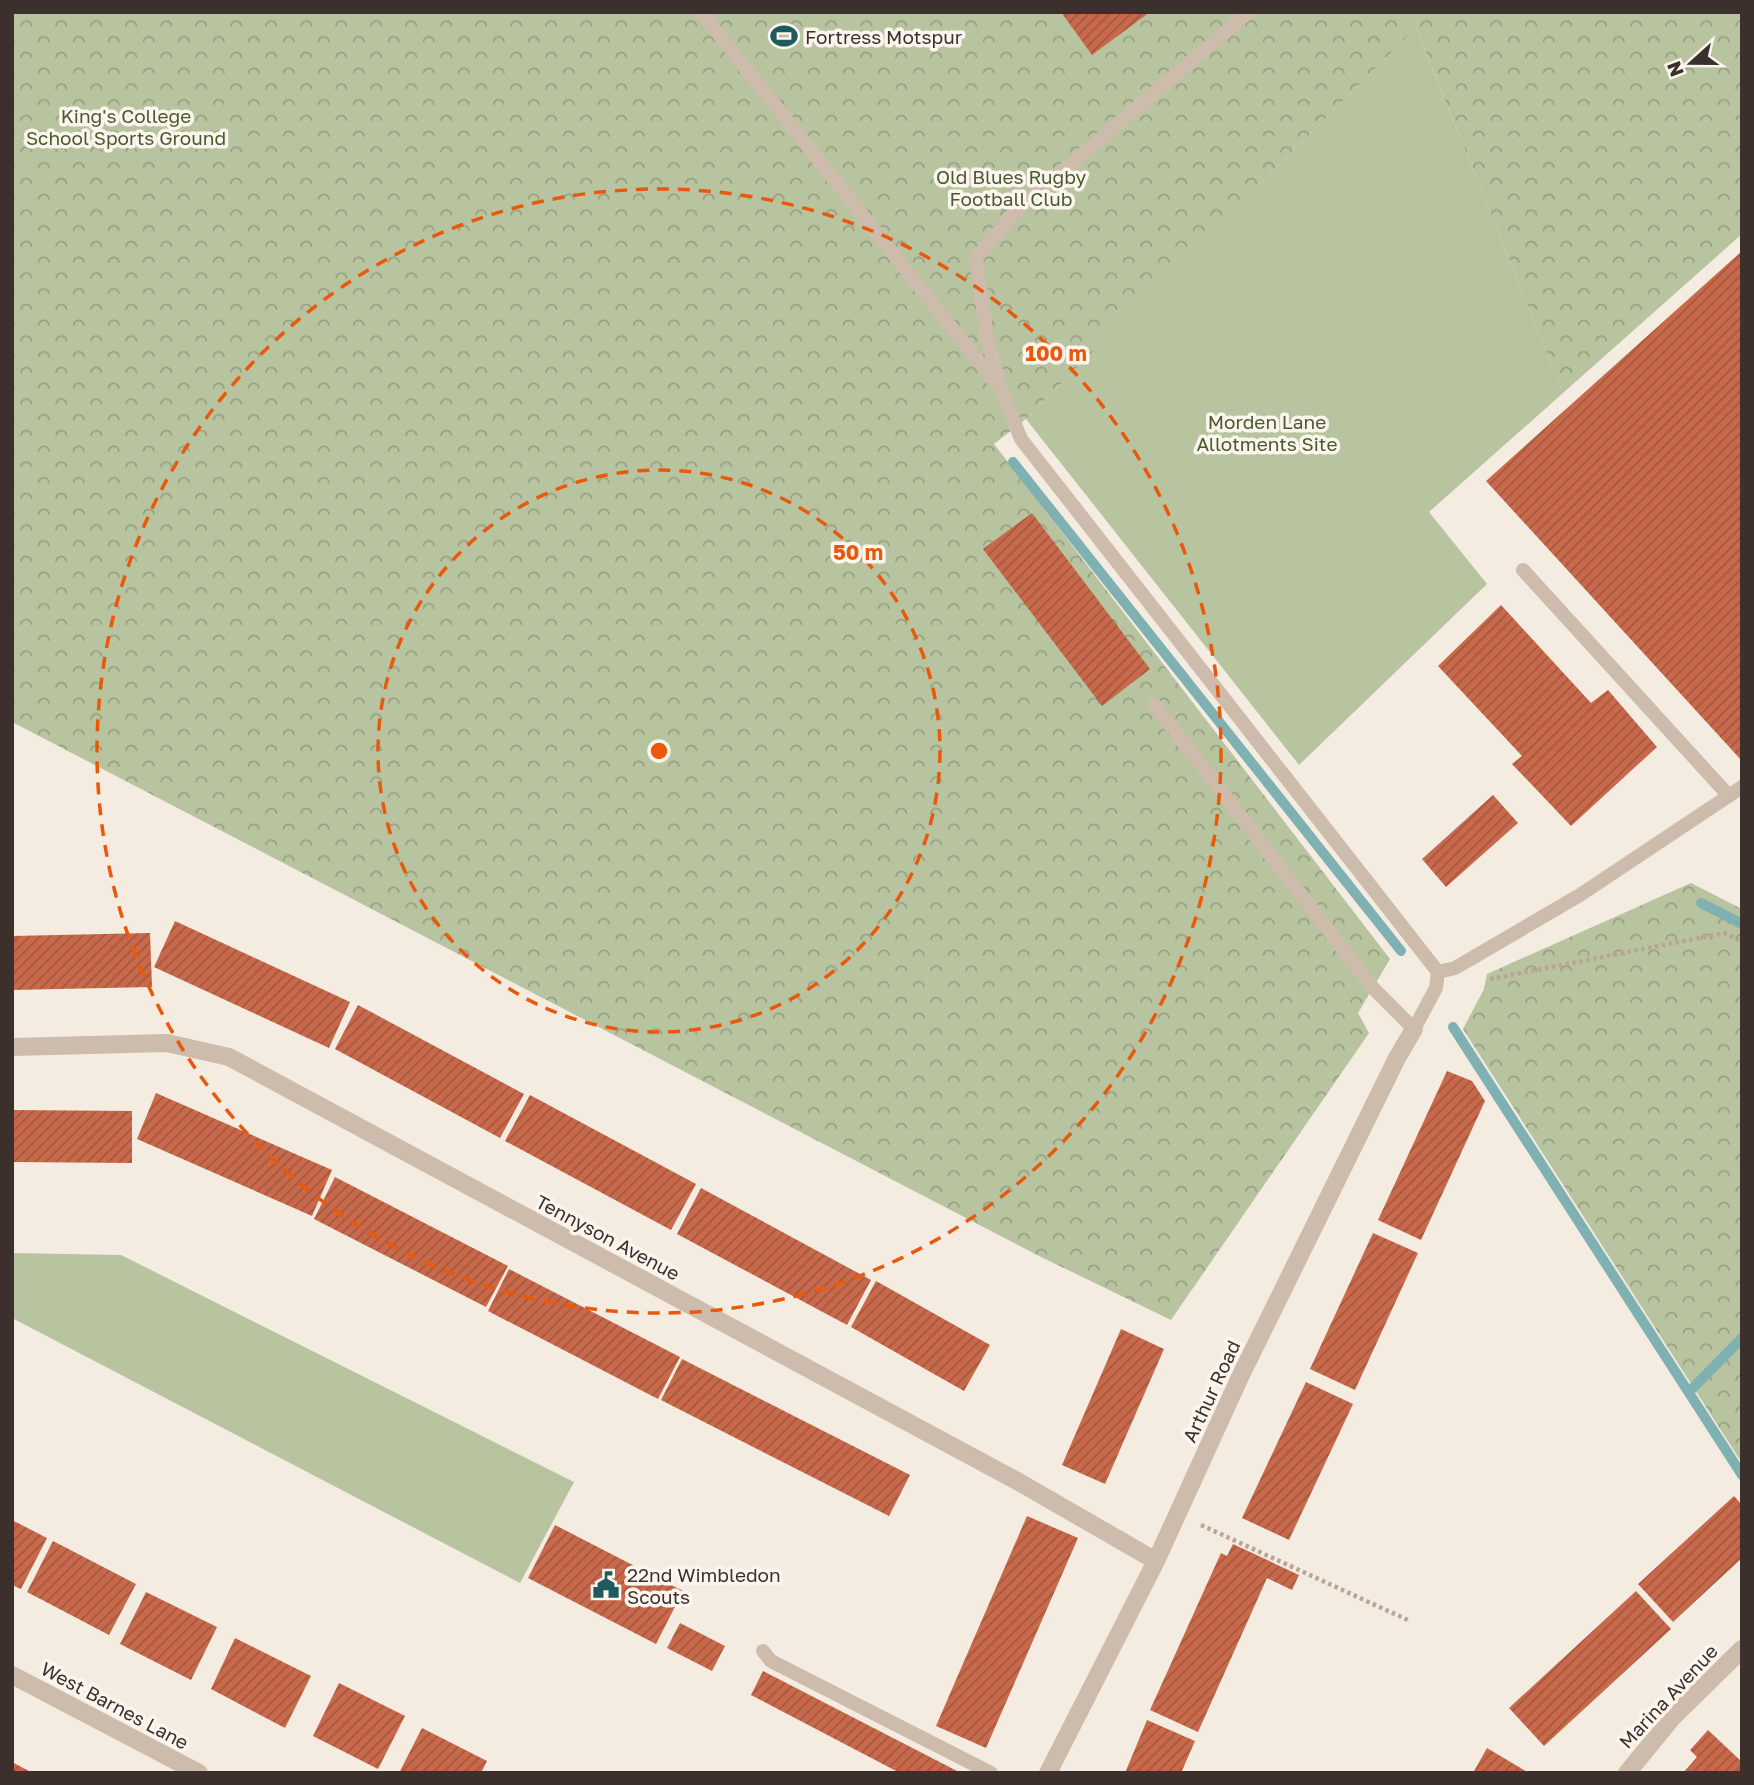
<svg xmlns="http://www.w3.org/2000/svg" width="1754" height="1785" font-family="'Golos Text',sans-serif">
<style>
.green{fill:#b8c4a0}
.forest{fill:url(#forest-crowns)}
.lines{fill:none;stroke-linecap:round;stroke-linejoin:round}
.stream{stroke:#7fb0b2;stroke-width:10}
.building{fill:url(#building-hatch)}
.path{stroke:#b9a596;stroke-width:4.5;stroke-dasharray:3.5 3.5;stroke-linecap:butt}
.service{stroke:#cdbbac;stroke-width:14}
.minor{stroke:#cdbbac;stroke-width:18}
.tertiary{stroke:#cdbbac;stroke-width:18}
.ring{fill:none;stroke:#e8590c;stroke-width:3.5;stroke-dasharray:12 9}
.labels{text-anchor:middle;dominant-baseline:central;stroke-width:7;stroke-linejoin:round;paint-order:stroke}
.poi-label{font-size:19px;fill:#3b302b;stroke:#fbf5ee;text-anchor:start}
.park-label{font-size:19px;fill:#4a5a2e;stroke:#fbf5ee}
.street-label{font-size:19px;fill:#3b302b;stroke:#fbf5ee}
.centre{fill:#e8590c;stroke:#fbf5ee;stroke-width:3.5}
.ring-label{font-size:21px;text-anchor:middle;font-weight:bold;fill:#e8590c;stroke:#fbf5ee;stroke-width:7;stroke-linejoin:round;paint-order:stroke}
</style>
<defs>
<pattern id="forest-crowns" width="20" height="18" patternUnits="userSpaceOnUse" patternTransform="scale(1.75)"><rect width="20" height="18" fill="#b8c4a0"/><path d="M2 6a3 3 0 1 1 6 0M12 15a3 3 0 1 1 6 0" fill="none" stroke="#97a083"/></pattern>
<pattern id="building-hatch" width="6" height="6" patternUnits="userSpaceOnUse" patternTransform="scale(1.75)"><rect width="6" height="6" fill="#c8694b"/><path d="M-1 1l2-2M0 6l6-6M5 7l2-2" fill="none" stroke="#a4573f"/></pattern>
</defs>
<rect width="100%" height="100%" fill="#f4ebe1"/>
<path class="green" d="M1416,28L1563,393L1429,512L1487,584L1299,765L1026,419Z
M12,1253L121,1255L574,1482L520,1583L12,1318Z"/>
<path class="forest" d="M12,12H1742V234L1563,393L1416,28L1026,419L994,444L1390,959L1358,1013L1369,1033L1171,1320L1037,1255L14,723L12,726Z
M1691,883L1742,909V1463L1463,1029L1484,989L1487,974Z"/>
<g class="lines">
<path class="stream" d="M1013,462L1401,951
M1701,903L1742,924
M1453,1027L1742,1475
M1689,1392L1742,1338"/>
</g>
<path class="building" d="M1061,12H1150L1092,55Z
M1742,251V761L1486,481Z
M1032,513L1150,669L1102,706L983,549Z
M1501,605L1591,703L1608,690L1657,747L1571,826L1512,764L1522,756L1438,666Z
M1493,795L1518,823L1446,887L1422,859Z
M175,921L350,1002L329,1048L154,967Z
M150,933L152,987L12,990V936Z
M358,1005L524,1094L500,1138L335,1049Z
M1447,1071L1472,1081L1485,1101L1421,1240L1378,1220Z
M156,1093L332,1170L312,1216L137,1139Z
M530,1095L696,1184L671,1230L505,1141Z
M12,1110L132,1111V1163L12,1162Z
M335,1177L508,1266L486,1307L314,1219Z
M701,1188L871,1280L847,1325L677,1234Z
M1373,1233L1418,1253L1355,1390L1310,1369Z
M509,1269L680,1357L658,1399L488,1311Z
M876,1281L990,1345L964,1391L851,1327Z
M1121,1329L1164,1349L1105,1484L1062,1465Z
M682,1359L910,1475L889,1516L661,1400Z
M1306,1382L1353,1404L1289,1540L1242,1518Z
M1734,1496L1742,1505V1558L1673,1622L1638,1584Z
M1027,1516L1078,1538L986,1748L936,1726Z
M12,1520L47,1538L21,1589L12,1585Z
M555,1525L683,1591L656,1644L528,1578Z
M53,1541L136,1584L109,1635L27,1592Z
M1233,1544L1299,1575L1292,1590L1267,1578L1198,1732L1150,1710L1221,1553L1227,1556Z
M1636,1591L1671,1629L1544,1746L1509,1708Z
M146,1592L217,1627L191,1680L120,1644Z
M680,1623L725,1646L712,1671L667,1648Z
M235,1638L311,1676L285,1728L211,1689Z
M763,1671L961,1773H900L751,1695Z
M339,1683L405,1716L378,1769L313,1736Z
M1147,1720L1195,1741L1181,1773H1125Z
M422,1728L487,1761L481,1773H399Z
M1708,1730L1742,1762V1773H1683L1697,1757L1690,1750Z
M1487,1748L1529,1773H1473Z
M12,1762L27,1770L33,1773H12Z"/>
<g class="lines">
<path class="path" d="M1490,979L1725,933L1742,942
M1201,1525L1410,1621"/>
<path class="service" d="M701,12L995,382
M1523,570L1729,796
M1154,704L1373,988L1414,1029L1436,988L1438,972L1021,439L1001,389L987,337L976,258L1017,210L1249,12
M1438,972L1455,968L1580,895L1742,787
M763,1651L771,1661L991,1773"/>
<path class="minor" d="M12,1047L167,1043L229,1057L1019,1482L1156,1561
M1048,1773L1156,1561L1240,1377L1397,1058L1414,1029
M1627,1773L1672,1718L1742,1649"/>
<path class="tertiary" d="M12,1675L199,1773"/>
</g>
<g class="ring">
<circle cx="659" cy="751" r="281"/>
<circle cx="659" cy="751" r="562"/>
</g>
<defs>
<symbol id="stadium-bare" viewBox="-9 -9 18 18"><path d="M0-5a6.5 5 0 1 0 0 10a6.5 5 0 1 0 0-10ZM-3.5-1.8h7v3.6h-7Z" fill="#1f5a5e" stroke="#fbf5ee" stroke-width="2.5" paint-order="stroke"/></symbol>
<symbol id="civic-bare" viewBox="-9 -9 18 18"><path d="M-.6-6.5H3V-4.5H.6V-3L4-1V1h2V6H-6V1h2V-1L-.6-3ZM-1.2 2.5V6h2.4V2.5Z" fill="#1f5a5e" stroke="#fbf5ee" stroke-width="2.5" paint-order="stroke"/></symbol>
</defs>
<g fill-rule="evenodd">
<use href="#stadium-bare" x="765" y="17" width="38" height="38"/>
<use href="#civic-bare" x="587" y="1566" width="38" height="38"/>
</g>
<g class="labels">
<g class="poi-label">
<text x="805" y="36">Fortress Motspur</text>
<text x="627" y="1574">22nd Wimbledon<tspan x="627" dy="22">Scouts</tspan></text>
</g>
<g class="park-label">
<text x="126" y="115">King's College<tspan x="126" dy="22">School Sports Ground</tspan></text>
<text x="1011" y="176">Old Blues Rugby<tspan x="1011" dy="22">Football Club</tspan></text>
<text x="1267" y="421">Morden Lane<tspan x="1267" dy="22">Allotments Site</tspan></text>
</g>
<g class="street-label">
<text transform="translate(608 1237) rotate(28)">Tennyson Avenue</text>
<text transform="translate(1211 1391) rotate(-65)">Arthur Road</text>
<text transform="translate(1668 1696) rotate(-47)">Marina Avenue</text>
<text transform="translate(115 1705) rotate(28)">West Barnes Lane</text>
</g>
</g>
<circle cx="659" cy="751" r="10" class="centre"/>
<g class="ring-label">
<text x="1056" y="361">100 m</text>
<text x="858" y="560">50 m</text>
</g>
<rect width="1754" height="1785" fill="none" stroke="#3b302b" stroke-width="28"/>
<g transform="translate(1691 63) rotate(249)" stroke="#fbf5ee" stroke-width="5" paint-order="stroke">
<path d="M0-5L12 26L0 18L-12 26Z" fill="#3b302b"/>
<text y="-10" font-size="19" font-weight="bold" text-anchor="middle" fill="#3b302b">N</text>
</g>
</svg>
